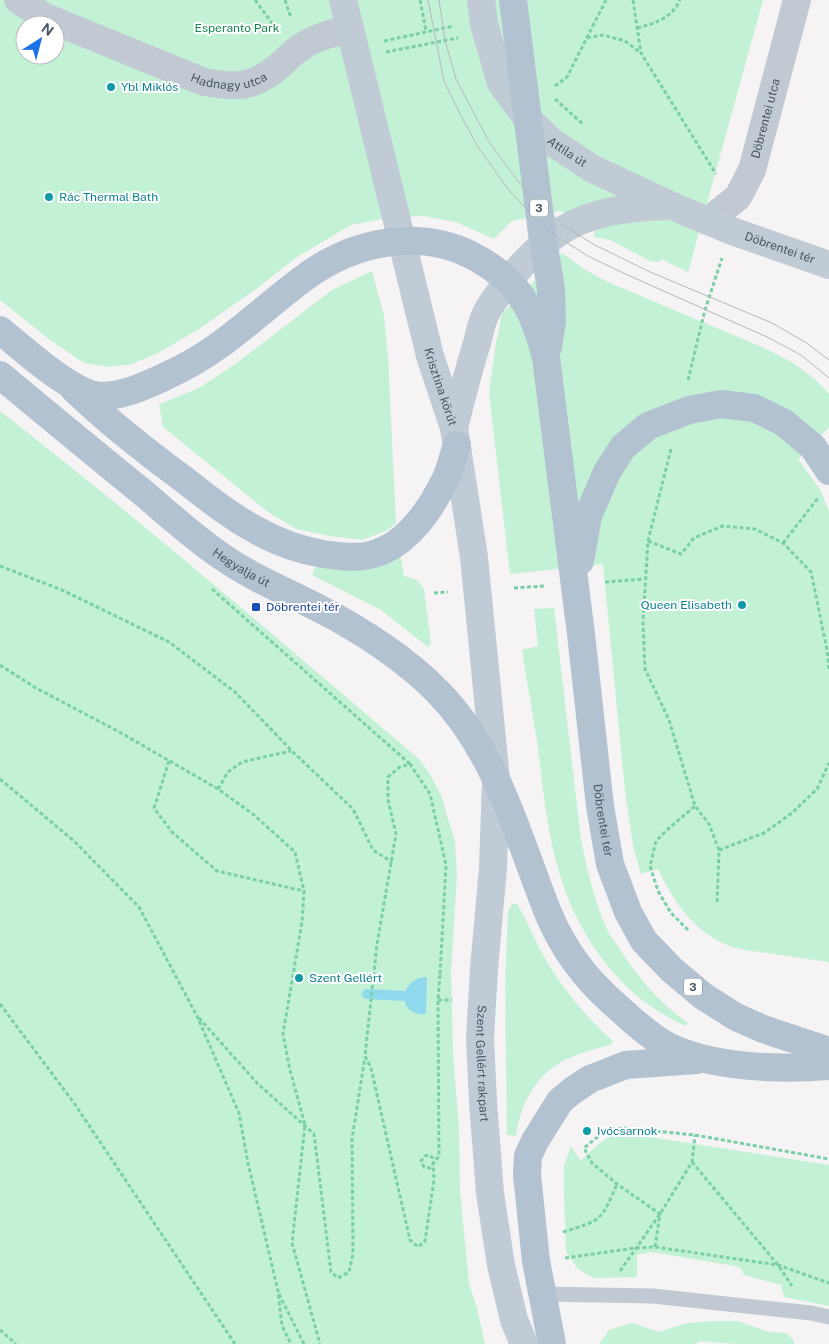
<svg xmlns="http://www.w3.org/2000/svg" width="829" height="1344" font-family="'Public Sans',sans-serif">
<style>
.green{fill:#c3f1d5;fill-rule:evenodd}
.water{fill:#90daee}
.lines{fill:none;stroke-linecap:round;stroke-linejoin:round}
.stream{stroke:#90daee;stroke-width:10}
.path{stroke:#7ad0a6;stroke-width:3;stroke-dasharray:4 2.5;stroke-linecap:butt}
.service{stroke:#c1cad2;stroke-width:15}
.minor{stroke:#c1cad2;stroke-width:28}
.secondary{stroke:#c1cbd6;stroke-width:28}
.primary{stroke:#b3c2d1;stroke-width:28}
.tram{stroke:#b5b8bd;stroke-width:1}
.culture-dot{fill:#0f9aa8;stroke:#fff;stroke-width:2}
.transit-dot{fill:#1a4fb4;stroke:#fff;stroke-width:2}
.labels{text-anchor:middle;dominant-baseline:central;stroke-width:4;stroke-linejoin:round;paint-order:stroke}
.shield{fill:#fff;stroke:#808990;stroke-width:1}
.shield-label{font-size:11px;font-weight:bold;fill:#4a5661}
.park-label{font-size:12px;fill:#17864f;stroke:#fff}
.street-label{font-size:12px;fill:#4a5661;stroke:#fff}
.culture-label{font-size:12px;fill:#0d838f;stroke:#fff;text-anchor:start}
.transit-label{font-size:12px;fill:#164399;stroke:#fff;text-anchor:start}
</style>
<rect width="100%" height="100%" fill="#f5f3f3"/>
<path class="green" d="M0,0H763L688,272L661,259L659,262L650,261L610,240L594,237L595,228L560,211L512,221L494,239L456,222L423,216L387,218L351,225L297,257L252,292L199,329L158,353L132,364L109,367L84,363L50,340L0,300ZM25,25H55V55H25Z
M562,253L584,269L608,282C643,297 679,312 714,327C755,344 800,359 829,394V427L798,459L821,491L829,512V964L828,962C808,959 788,956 767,953C753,951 736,950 723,943C691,928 673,900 658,869L641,874L633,846L625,791L603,564L510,574L489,393L496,343L502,314Z
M372,271L384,316L388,357L396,523L386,531L362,540L330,536L296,529L268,512L163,427L159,404L199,388L238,362L332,290Z
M0,411C144,523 282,642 420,760L429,773L441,795L455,842L457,876L451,970L453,1053L459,1129L460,1191L469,1284L477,1308L485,1344H0Z
M400,554L404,576L417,580L424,589L431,644L428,647L381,610L312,575L317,563Z
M554,608L580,832C585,863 595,906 610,935C614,941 619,947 623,954C643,983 659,1002 688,1023L686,1026C622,999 578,937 559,872C547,832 543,789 538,748C533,715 527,683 522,650L538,646L534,609Z
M512,904H517C527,920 533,937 542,953C561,987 584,1015 613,1041L612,1044C596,1049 576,1054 561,1062C534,1078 520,1106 516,1136L507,1135L505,986L508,911Z
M624,1133L829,1165V1306L784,1297L781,1285L744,1275L740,1267L651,1252L637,1255V1277L593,1278L578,1269L566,1252L564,1194V1166L571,1146L581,1161C593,1149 606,1134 624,1133Z
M710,1321H738L768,1332L786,1333L794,1340V1344H736L700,1341L695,1344H599L609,1330L632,1323L659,1332L683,1324Z"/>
<path class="water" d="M427,977L426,1014C396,1017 398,978 427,977Z"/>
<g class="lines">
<path class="stream" d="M367,994L404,996"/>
<path class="path" d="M255,0L277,30
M285,0L291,18
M420,0L426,31
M633,0L641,53L716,174
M637,28C656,23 671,19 680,0
M587,38L603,35L625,41L641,53
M384,41L454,26
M386,52L458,38
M555,86L567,77L606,0
M555,99L584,125
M688,380L705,310L722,258
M671,449L648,541L643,622L645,669L669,720L695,806L709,824L719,850L717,904
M648,541L681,554L694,538L722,526L755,529L783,543L811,572L827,650L829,669
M783,543L818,498
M0,566L62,590L169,642L235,692L292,751L353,809L373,850L392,862
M605,582L644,579
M514,588L544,586
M212,589L410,764
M434,593L448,592
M0,665L36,688L123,734L218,789L254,815L295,852L304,891L302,922L283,1034L290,1070L305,1125L292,1243L320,1344
M169,761L154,808L172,832L217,871L304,891
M0,779L74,841L139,907L197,1016L239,1113L248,1163L278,1291L282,1326L291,1344
M218,789L228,772L242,762L291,751
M719,850L764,833L792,813L817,789L829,763
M688,930L671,913L658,891L650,866L656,841L668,829L695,806
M440,974L446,865L430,794L410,764L400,767L388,777V800L396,834L377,944L365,1056L371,1068L410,1240L418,1247L425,1241L434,1180L433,1158L429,1155L425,1156L421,1161L424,1167L430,1168L439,1156L438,1000L440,974
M438,1000H452
M0,1004L74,1103L235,1344
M199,1018L258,1084L314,1134L331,1272L338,1278L349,1272L353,1254L352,1139L365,1057
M692,1162L778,1265L792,1286
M563,1232C602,1220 601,1221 617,1184
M655,1247L660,1214L617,1184L592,1163L584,1148L601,1134L609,1129L624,1128L695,1135L829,1159
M565,1258L635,1248L655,1247L778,1265L829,1283
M620,1271L660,1214L692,1162L695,1135
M279,1294L304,1344
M0,1330L16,1344"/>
<path class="service" d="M542,1294L653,1296L811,1313L829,1317"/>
<g class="minor">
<path id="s1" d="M18,0L45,17L204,82C237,88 253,88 279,66C286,60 292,53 300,48C315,37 332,33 350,29"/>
<path id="s2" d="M708,221L738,197L752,170L797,0"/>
</g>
<g class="secondary">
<path id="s3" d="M343,0L430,356L454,428L474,557L496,780L493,868L484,969L480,1038L483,1102L490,1193L501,1265L514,1320L524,1344"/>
<path id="s4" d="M481,0L484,24L501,83L526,117L552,142L591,168L672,206L732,231L829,265"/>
<path d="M454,428C461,400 468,371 477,343C479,335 481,326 484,318C490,303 502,289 512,277C557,220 597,208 668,206"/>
</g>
<g class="primary">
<path d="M513,0L542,233L551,289L552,321L548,347"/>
<path id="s5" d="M0,330C22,348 73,395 101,396C122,396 143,387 162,378C182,369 200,359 218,346C248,325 274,300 304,278C352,242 417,228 471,255C518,279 534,309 546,358L581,634L600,806L610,864L628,912L644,941L672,970L703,996L736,1017L763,1029L829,1051"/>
<path id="s6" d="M0,375C47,414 94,453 141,491C167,513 193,537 221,556C252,578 288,592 322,610C361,630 407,660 438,692C498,753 518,839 549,915C563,948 586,979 612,1002C629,1017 646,1034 666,1045C710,1068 781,1070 829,1066"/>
<path d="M74,389C107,421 144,450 182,478C205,496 230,516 256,530C277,542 300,550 323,554C337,556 351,558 365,556C404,550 430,511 446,478C451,467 453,456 457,445"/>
<path d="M580,561L588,516L607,472L623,447L648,426L689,410L721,404L754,408L783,422L813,447L829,471"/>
<path d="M552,1344L536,1261L527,1175L528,1156L535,1141L560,1101L572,1091L590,1079L626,1065L697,1060"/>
</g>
<path class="tram" d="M428,0L444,81L460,114L478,147L508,189L532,215L553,234L588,256L621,272L767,337L801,355L829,378
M439,0L445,40L456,79L489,142L517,180L541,205L566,227L593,244L650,272L772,323L805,342L829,360"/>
</g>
<g class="culture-dot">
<circle cx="111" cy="87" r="5"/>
<circle cx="49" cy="197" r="5"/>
<circle cx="742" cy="605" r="5"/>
<circle cx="299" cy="978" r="5"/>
<circle cx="587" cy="1131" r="5"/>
</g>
<rect class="transit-dot" x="251" y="602" width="10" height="10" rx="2.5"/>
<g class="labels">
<g class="shield">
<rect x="530" y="199.5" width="18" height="17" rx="4"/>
<rect x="684" y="978.5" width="18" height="17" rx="4"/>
</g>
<g class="shield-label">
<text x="539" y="208">3</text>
<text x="693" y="987">3</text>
</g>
<g class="park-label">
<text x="237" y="28">Esperanto Park</text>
</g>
<g class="street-label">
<text stroke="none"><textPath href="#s1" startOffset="229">Hadnagy utca</textPath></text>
<text stroke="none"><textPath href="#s2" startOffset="122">Döbrentei utca</textPath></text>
<text stroke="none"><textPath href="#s4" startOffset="182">Attila út</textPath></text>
<text stroke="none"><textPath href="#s4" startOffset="416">Döbrentei tér</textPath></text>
<text stroke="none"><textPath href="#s3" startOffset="399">Krisztina körút</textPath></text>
<text stroke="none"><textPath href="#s6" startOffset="309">Hegyalja út</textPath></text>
<text stroke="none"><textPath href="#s5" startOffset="1136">Döbrentei tér</textPath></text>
<text stroke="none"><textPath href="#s3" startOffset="1081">Szent Gellért rakpart</textPath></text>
</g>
<g class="culture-label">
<text x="121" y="87">Ybl Miklós</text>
<text x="59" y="197">Rác Thermal Bath</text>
<text x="732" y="605" text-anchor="end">Queen Elisabeth</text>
<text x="309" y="978">Szent Gellért</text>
<text x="597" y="1131">Ivócsarnok</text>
</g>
<g class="transit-label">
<text x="266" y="607">Döbrentei tér</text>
</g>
</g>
<g transform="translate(40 40) rotate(36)"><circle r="24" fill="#ffffff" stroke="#b7bbc0"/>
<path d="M0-4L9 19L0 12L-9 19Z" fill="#1a73e8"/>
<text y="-8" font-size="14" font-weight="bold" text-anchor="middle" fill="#4a5661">N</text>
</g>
</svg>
